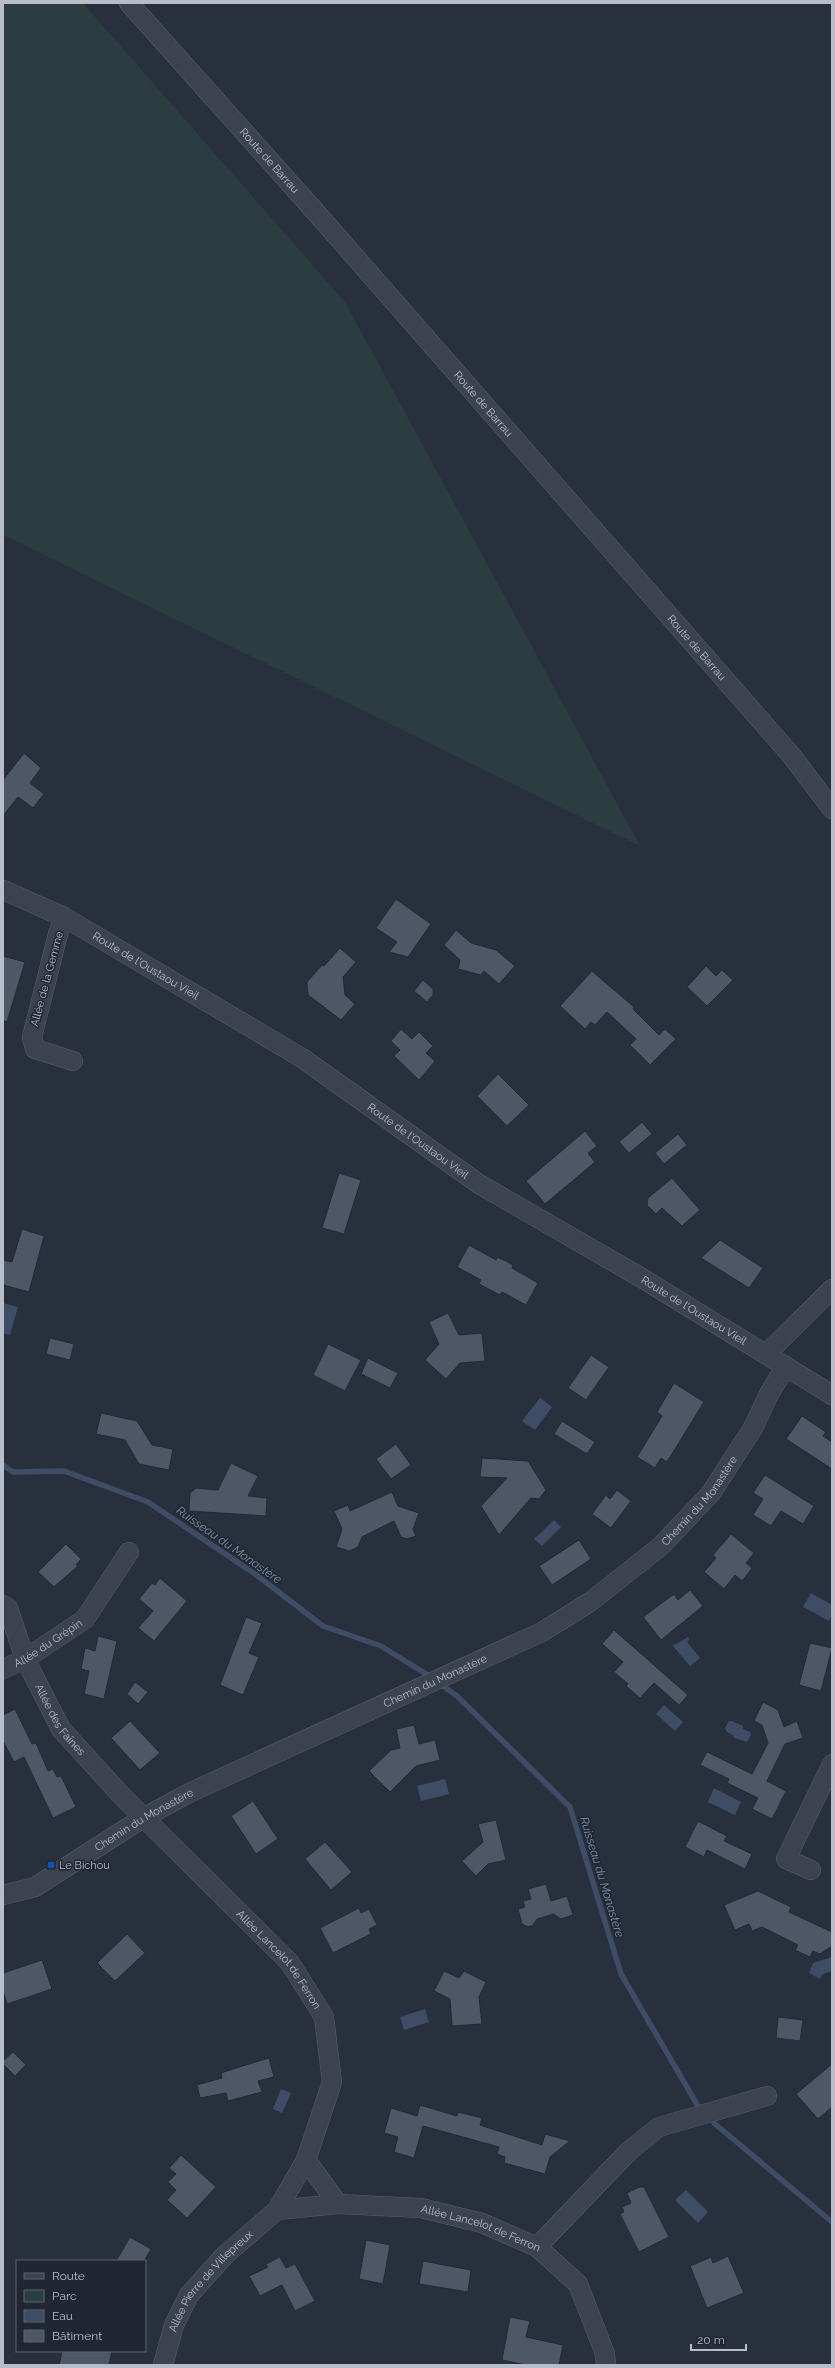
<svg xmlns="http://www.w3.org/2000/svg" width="835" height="2368" font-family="Raleway,sans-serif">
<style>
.green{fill:#2b3d40}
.water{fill:#3f4c65}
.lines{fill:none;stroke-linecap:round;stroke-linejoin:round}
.stream{stroke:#3f4c65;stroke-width:5.5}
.building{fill:#4e5766;stroke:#222935}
.minor-casing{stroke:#59606c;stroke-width:20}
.minor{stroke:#3c424e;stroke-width:19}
.transit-dot{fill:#1a4fb4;stroke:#202733;stroke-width:1.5}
.labels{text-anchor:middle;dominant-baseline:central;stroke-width:3;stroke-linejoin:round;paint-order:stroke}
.street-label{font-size:11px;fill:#b8bdc9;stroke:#202733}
.poi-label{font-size:11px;fill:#b8bdc9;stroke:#202733;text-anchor:start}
.water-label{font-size:12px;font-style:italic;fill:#8392ad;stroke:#202733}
</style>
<rect width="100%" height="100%" fill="#28303e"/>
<path class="green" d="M3,3H83L345,302L640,846L3,535Z"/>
<path class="water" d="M3,1303L18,1307L10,1335L3,1333Z
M540,1398L552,1407L535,1430L522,1421Z
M554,1520L561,1527L542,1546L534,1539Z
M811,1593L832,1605V1615L829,1621L803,1607Z
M688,1637L689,1640L687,1642L700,1658L690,1666L673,1646Z
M664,1705L683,1722L675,1731L656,1714Z
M729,1721H732L743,1726V1729L750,1732L751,1735L747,1742L734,1738L733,1735L727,1732L725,1728Z
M445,1779L449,1794L421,1801L417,1786Z
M714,1788L741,1802L735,1815L708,1802Z
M832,1957V1971L823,1974L820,1979L809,1973L813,1963Z
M425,2009L429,2022L404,2030L400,2017Z
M281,2089L291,2093L282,2113L273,2109Z
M686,2190L708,2212L698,2223L675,2200Z"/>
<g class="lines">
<path class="stream" d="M3,1465L13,1472L64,1471L148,1502L255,1574L323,1626L381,1646L431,1677
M443,1686L457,1696L570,1807L621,1974L698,2106
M714,2123L832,2222"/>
</g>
<path class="building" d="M24,753L41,768L30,783L44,794L33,808L18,797L3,816V780Z
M396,899L431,924L408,957L389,952L397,942L376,928Z
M456,930L471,943L496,950L515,966L499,984L484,971L481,975L458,969L460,960L444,945Z
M340,948L356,962L343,977L345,995L355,1004L341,1020L308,995L307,985V982L322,965L324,966Z
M3,956L25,962L7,1022L3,1021Z
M706,966L716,976L722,970L733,980L707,1006L687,987Z
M592,971L634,1007L633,1009L659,1035L665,1029L676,1039L650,1065L630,1045L636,1039L607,1012L595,1025L591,1022L585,1029L560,1006Z
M423,980L433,989V995L427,1002L414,991Z
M401,1029L412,1039L419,1032L433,1046L426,1053L435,1061L419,1080L394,1056L400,1050L391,1041Z
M498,1074L529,1105L507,1126L477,1096Z
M642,1122L652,1134L629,1153L619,1142Z
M585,1131L597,1146L588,1153L595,1162L545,1204L526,1181Z
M678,1134L687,1145L664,1164L655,1153Z
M339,1173L361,1180L344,1234L322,1228Z
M672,1178L700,1210L682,1226L662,1208L656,1214L647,1205L648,1198Z
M22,1229L44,1236L29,1292L3,1285V1260L12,1262Z
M720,1240L763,1268L749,1288L701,1258Z
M469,1245L496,1260L497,1257L506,1261L513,1265L512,1268L538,1283L526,1305L502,1292L500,1295L479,1284L481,1280L457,1267Z
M448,1313L459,1335L482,1333L485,1361L460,1363L446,1379L425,1360L439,1344L429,1322Z
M50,1338L74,1344L70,1360L46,1354Z
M328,1344L361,1360L345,1391L313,1375Z
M591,1355L609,1367L586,1400L568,1388Z
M368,1358L398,1373L390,1388L361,1374Z
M674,1383L704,1402L667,1462L661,1458L655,1468L637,1457L662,1416L657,1412Z
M101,1413L137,1421L152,1445L173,1449L169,1470L139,1464L125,1440L96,1434Z
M802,1416L826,1432L823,1436L832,1442V1469L786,1439Z
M562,1421L595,1442L587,1454L554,1434Z
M396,1444L411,1465L391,1479L376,1459Z
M482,1458L528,1461L546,1490L539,1499L531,1498L499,1535L481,1506L507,1478L480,1477Z
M231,1463L258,1476L248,1496L267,1498L266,1516L189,1511L190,1493L196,1488L218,1490Z
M765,1475L814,1506L803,1524L781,1511L771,1526L753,1515L763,1499L753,1493Z
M617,1490L631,1501L611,1528L592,1514L606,1495L610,1499Z
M392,1492L398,1506L419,1513L413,1529L416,1536L407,1539L401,1537L394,1521L362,1537L358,1547L349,1551L336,1547L342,1529L334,1511L348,1505L350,1511Z
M731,1534L754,1553L746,1563L752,1568L742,1581L735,1575L724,1589L704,1572L716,1558L713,1555Z
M579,1540L591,1559L552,1585L539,1566Z
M66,1544L81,1559L76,1565L78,1566L54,1587L38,1572Z
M160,1578L187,1601L154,1641L138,1628L153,1611L139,1599L152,1583L155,1585Z
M690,1590L703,1606L661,1640L643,1617L674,1594L678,1600Z
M246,1617L262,1623L249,1653L259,1657L243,1695L220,1685Z
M614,1630L688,1695L679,1705L654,1683L640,1698L626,1686L628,1684L614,1672L623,1662L602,1644Z
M98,1636L117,1641L104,1699L84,1694L89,1671L81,1669L85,1648L95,1651Z
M810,1643L832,1648L821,1691L799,1685Z
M135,1682L148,1692L138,1704L127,1694Z
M763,1702L778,1710L784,1727L797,1721L803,1738L785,1744L767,1781L786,1791L772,1819L752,1809L758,1798L727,1783L729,1779L700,1765L707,1752L752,1774L768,1743L762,1725L754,1721Z
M15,1709L32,1744L36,1743L48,1771L53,1769L57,1777L61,1776L76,1807L53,1818L24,1757L14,1762L3,1741V1715Z
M130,1721L160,1753L140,1770L111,1738Z
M414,1725L419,1744L435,1740L440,1760L416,1766L390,1792L369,1771L391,1750L400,1748L396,1729Z
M253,1801L278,1839L256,1854L231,1816Z
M496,1820L506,1860L488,1864L476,1876L462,1861L483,1842L478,1824Z
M698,1821L727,1836L724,1841L752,1854L745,1869L707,1850L704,1857L685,1847Z
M325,1842L352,1872L331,1890L305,1859Z
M546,1884L551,1901L567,1896L573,1915L561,1919L554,1914L537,1919L533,1925L528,1927L522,1924L518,1909L525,1907L523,1901L531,1899L528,1889Z
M758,1891L791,1907L789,1912L832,1932V1946L820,1954L813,1951L810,1957L795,1950L798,1945L762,1927L752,1931L749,1924L735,1930L724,1905Z
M359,1908L361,1913L369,1909L377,1925L369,1929L371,1934L333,1953L320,1928Z
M127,1934L145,1953L115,1981L97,1963Z
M42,1960L52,1989L7,2004L3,1991V1973Z
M444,1971L459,1978L464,1971L486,1982L479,1997L482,2024L452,2026L450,1999L434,1991Z
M778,2017L803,2020L800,2041L776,2038Z
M13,2052L26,2065L15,2076L3,2064V2061Z
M269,2058L274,2077L258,2081L262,2092L228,2101L226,2093L200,2098L197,2085L222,2078L221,2073L236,2068Z
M832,2064V2107L818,2119L796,2094Z
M420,2105L457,2116L458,2112L482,2118L480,2125L542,2145L545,2134L570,2141L550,2157L545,2174L504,2163L505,2157L497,2154L499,2147L423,2126L414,2158L394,2152L398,2137L384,2133L391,2108L417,2116Z
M181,2155L216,2187L187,2218L167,2200L176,2190L168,2182L176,2174L169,2168Z
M639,2187H644L669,2237L639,2252L620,2214L624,2212L622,2207L631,2203L627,2193Z
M130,2237L151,2249L144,2261H116Z
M366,2240L390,2245L383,2284L359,2279Z
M728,2256L744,2293L707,2308L690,2266L711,2257L713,2263Z
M280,2257L286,2268L295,2264L315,2301L295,2311L282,2285L260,2296L249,2276L268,2267L266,2264Z
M423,2261L471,2270L468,2292L419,2284Z
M510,2317L530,2321L526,2337L563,2345L559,2365H526L502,2360Z
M62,2351H112L109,2365H59Z"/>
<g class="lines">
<defs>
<g id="minor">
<path id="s1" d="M129,3L320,217L791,755L832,809"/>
<path id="s2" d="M3,890L64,917L302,1058L479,1184L640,1277L832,1395"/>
<path d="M64,917L58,934L32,1037L35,1049L73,1061"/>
<path d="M767,1353L832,1289"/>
<path id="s3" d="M3,1605L8,1608L25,1659L61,1729L121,1795L290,1963L324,2017L332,2082L306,2160L338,2204L421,2208L482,2223L537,2247L578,2284L605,2354L606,2365"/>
<path id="s4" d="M3,1669L25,1659L85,1619L129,1552"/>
<path d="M811,1870L786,1859L832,1764"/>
<path id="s5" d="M3,1895L35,1887L143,1818L189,1793L542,1632L590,1602L661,1546L711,1493L753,1428L769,1394L786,1366"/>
<path d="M277,2210L338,2204"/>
<path d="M537,2247L629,2151L659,2127L767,2096"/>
<path id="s6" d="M163,2365L174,2325L189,2295L225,2255L277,2210L306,2160"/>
</g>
</defs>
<use href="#minor" class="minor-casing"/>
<use href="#minor" class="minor"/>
</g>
<rect class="transit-dot" x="47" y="1861" width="8" height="8" rx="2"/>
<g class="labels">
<g class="street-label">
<text stroke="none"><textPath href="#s1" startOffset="211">Route de Barrau</textPath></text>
<text stroke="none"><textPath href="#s1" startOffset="535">Route de Barrau</textPath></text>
<text stroke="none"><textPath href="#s1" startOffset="859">Route de Barrau</textPath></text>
<text stroke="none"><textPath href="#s2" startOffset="162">Route de l'Oustaou Vieil</textPath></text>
<text transform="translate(47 979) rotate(-75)">Allée de la Gemme</text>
<text stroke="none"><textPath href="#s2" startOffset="486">Route de l'Oustaou Vieil</textPath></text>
<text stroke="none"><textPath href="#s2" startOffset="810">Route de l'Oustaou Vieil</textPath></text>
<text stroke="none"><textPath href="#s5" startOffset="808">Chemin du Monastère</textPath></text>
<text stroke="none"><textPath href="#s4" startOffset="52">Allée du Grépin</textPath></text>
<text stroke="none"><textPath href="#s5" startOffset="484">Chemin du Monastère</textPath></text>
<text stroke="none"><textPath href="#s3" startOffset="130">Allée des Faînes</textPath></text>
<text stroke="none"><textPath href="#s5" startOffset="161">Chemin du Monastère</textPath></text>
<text stroke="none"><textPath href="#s3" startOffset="456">Allée Lancelot de Ferron</textPath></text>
<text stroke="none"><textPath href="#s3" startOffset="878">Allée Lancelot de Ferron</textPath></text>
<text stroke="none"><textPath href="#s6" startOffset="99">Allée Pierre de Villepreux</textPath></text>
</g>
<g class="poi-label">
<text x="59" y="1865">Le Bichou</text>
</g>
<g class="water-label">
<text transform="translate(229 1545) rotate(35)">Ruisseau du Monastère</text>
<text transform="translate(602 1877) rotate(73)">Ruisseau du Monastère</text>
</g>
</g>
<rect width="835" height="2368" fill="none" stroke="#b8bdc9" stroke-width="8"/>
<rect x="16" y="2260" width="130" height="92" fill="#202733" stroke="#5d636f"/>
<rect x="24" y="2273" width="20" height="6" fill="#3c424e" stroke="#5d636f"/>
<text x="52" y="2280" font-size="12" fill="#b8bdc9">Route</text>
<rect x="24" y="2290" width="20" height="12" fill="#2b3d40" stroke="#5d636f"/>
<text x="52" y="2300" font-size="12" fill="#b8bdc9">Parc</text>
<rect x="24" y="2310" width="20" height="12" fill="#3f4c65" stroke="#5d636f"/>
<text x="52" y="2320" font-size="12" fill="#b8bdc9">Eau</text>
<rect x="24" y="2330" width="20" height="12" fill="#4e5766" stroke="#5d636f"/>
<text x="52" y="2340" font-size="12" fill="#b8bdc9">Bâtiment</text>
<path d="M691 2344v6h55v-6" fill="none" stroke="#b8bdc9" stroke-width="2"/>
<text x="697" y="2344" font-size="12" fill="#b8bdc9" stroke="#202733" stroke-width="3" paint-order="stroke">20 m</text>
</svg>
